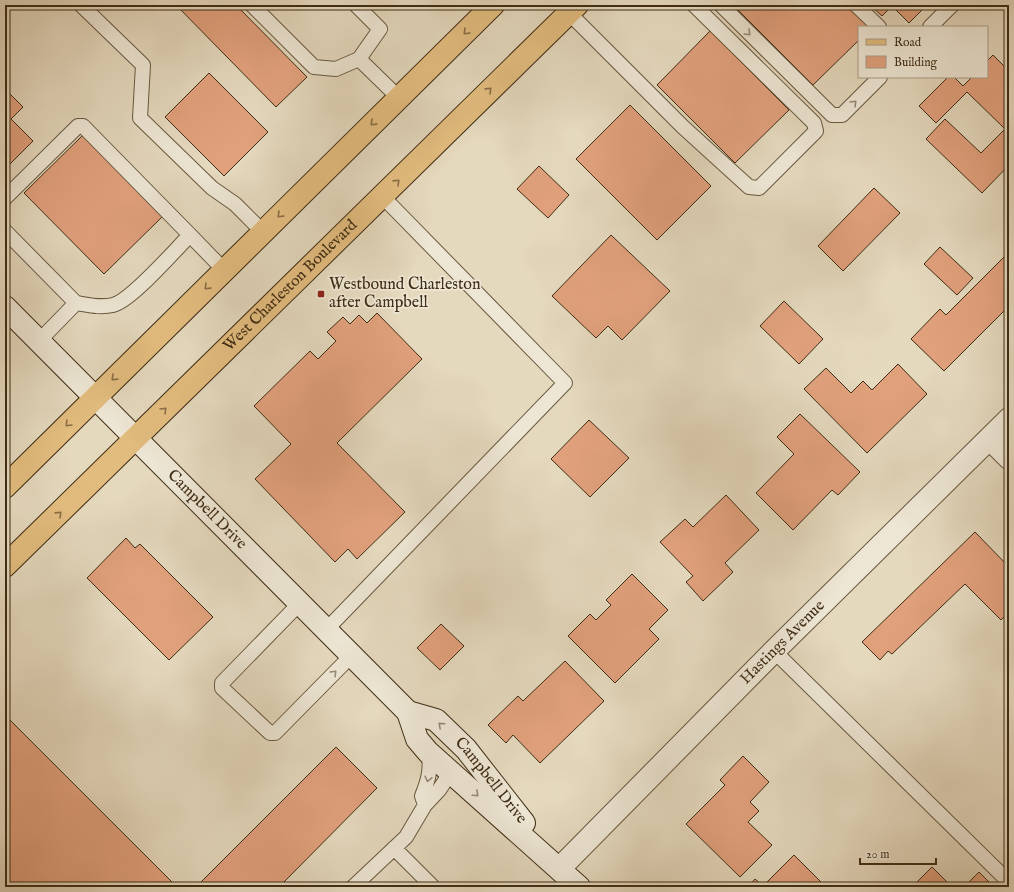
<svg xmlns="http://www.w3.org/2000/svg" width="1014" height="892" font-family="'IM FELL English',serif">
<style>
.building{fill:#e0a07c;stroke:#3f2d15}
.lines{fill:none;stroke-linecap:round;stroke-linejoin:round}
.lane-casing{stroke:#68583f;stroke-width:16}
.street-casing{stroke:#68583f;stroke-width:24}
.secondary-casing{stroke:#3f2d15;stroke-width:24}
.primary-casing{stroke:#3f2d15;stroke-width:24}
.lane{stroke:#ede6d4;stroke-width:14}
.street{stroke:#ede6d4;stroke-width:22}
.secondary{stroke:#ede6d4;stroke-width:22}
.primary{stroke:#e2bc7e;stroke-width:22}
.oneway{stroke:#886d44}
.oneway2{stroke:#968a74}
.poi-dot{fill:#8f2418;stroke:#ede6d4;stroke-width:1.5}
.labels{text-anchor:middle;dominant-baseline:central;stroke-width:3.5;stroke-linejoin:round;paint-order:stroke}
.poi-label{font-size:16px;fill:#3f2d15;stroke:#ede6d4;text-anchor:start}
.street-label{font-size:16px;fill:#3f2d15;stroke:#ede6d4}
</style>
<rect width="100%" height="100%" fill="#e4d8bd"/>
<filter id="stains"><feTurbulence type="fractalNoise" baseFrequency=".005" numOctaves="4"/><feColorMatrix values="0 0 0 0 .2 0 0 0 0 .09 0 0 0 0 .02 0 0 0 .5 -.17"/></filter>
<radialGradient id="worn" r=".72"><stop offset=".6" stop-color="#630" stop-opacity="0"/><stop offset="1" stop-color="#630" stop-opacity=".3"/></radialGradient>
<path class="building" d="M176,5H236L307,77L276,107Z
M739,5H847L869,27H859V40L813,85L736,8Z
M870,5H927L909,23L892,6L882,16Z
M710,31L789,110L735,163L657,85Z
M993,55L1009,71V165L982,193L926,139L945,119L981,153L1005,129L967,92L936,123L919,106L948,77H954L963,86L972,77H987V61Z
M209,73L268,132L224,176L165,117Z
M8,92L23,107L11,119L33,141L8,166L5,163V95Z
M630,105L711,186L657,240L576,159Z
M83,135L162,217L104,274L24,193Z
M539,166L569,195L548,218L517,189Z
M874,188L900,213L843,271L818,246Z
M611,235L670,291L622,340L608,326L596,338L552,296Z
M940,247L973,278L957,295L924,264Z
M1009,252V306L944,371L911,339L940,309L946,315Z
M784,301L823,339L799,364L760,326Z
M377,313L422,359L337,443L405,512L357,559L348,549L335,562L255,479L291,444L254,406L310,351L318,359L336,341L327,332L343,317L350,324L359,315L367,323Z
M898,364L927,394L867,453L804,389L826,368L851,393L863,381L872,390Z
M800,414L860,472L838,495L832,490L793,530L756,493L794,454L777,437Z
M589,420L629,458L590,497L551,459Z
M726,495L759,530L725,563L733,572L703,601L686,582L693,576L660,542L685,519L693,527Z
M975,532L1009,567V612L1001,620L965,584L892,654L888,651L880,660L862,642Z
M126,538L135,548L140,544L213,617L169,660L87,578Z
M632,574L668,610L649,629L659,639L615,683L568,636L590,614L596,620L611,605L606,600Z
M441,624L464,646L440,670L417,648Z
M565,661L604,701L540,763L513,735L506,743L488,725L518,696L523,701Z
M5,715L177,887H5Z
M336,747L377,788L279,887H196Z
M743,756L769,782L750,802L759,811L748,822L772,845L740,877L686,824L725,785L720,780Z
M794,855L822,883L818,887H748L755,879L763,886Z
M932,867L952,887H912Z
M979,872L994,887H964Z"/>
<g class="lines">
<defs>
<path id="lane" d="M81,5L143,65L140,118L212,188L235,204L263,232
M252,5L314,67L336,69L359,59L380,29L356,5
M721,5L832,115H842L880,77
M856,5L879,27
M569,13L683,127L749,187L759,188L816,131L814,123L694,5
M930,27L952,5
M359,59L399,98
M5,198L78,126H83L190,235
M5,231L76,303L39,341
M76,303C89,305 100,308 113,305C131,301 175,250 190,235L224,270
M299,604L222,683V688L270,733H275L351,656
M326,630L565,383L382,196
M774,651L1009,882
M425,805L422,796C428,781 432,768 428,752
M394,848L433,887
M353,887L406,837L425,805L439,790L451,772"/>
<g id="street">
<path d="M990,439L1009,458"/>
<path id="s1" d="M560,868L774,651L1009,419"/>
</g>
<g id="secondary">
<path id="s2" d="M5,307L408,712L417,739L428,752L579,887"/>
<path id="s3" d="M408,712L436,720L466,749L524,823"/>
</g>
<g id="primary">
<path d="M5,487L493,5"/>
<path id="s4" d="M5,566L577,5"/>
</g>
</defs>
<use href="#lane" class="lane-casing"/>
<use href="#street" class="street-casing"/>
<use href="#secondary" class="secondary-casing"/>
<use href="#primary" class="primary-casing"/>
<use href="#lane" class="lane"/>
<use href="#street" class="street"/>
<use href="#secondary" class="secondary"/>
<use href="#primary" class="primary"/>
</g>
<defs><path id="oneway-chevron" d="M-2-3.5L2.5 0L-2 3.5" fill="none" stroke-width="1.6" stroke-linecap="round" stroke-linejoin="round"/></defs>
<g class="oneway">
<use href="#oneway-chevron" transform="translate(466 32) rotate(135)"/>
<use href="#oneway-chevron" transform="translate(489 90) rotate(-44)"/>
<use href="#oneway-chevron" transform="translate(373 123) rotate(136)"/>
<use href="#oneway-chevron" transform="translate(397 182) rotate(-44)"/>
<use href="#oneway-chevron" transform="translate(280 215) rotate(135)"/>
<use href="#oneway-chevron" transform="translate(207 287) rotate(136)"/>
<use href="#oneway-chevron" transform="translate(114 378) rotate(136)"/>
<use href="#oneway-chevron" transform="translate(164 410) rotate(-45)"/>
<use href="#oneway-chevron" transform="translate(68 424) rotate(135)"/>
<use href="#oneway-chevron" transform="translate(59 514) rotate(-44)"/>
</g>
<g class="oneway2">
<use href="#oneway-chevron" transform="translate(748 33) rotate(45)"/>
<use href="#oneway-chevron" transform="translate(854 103) rotate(-45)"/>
<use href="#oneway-chevron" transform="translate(334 673) rotate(-45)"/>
<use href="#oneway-chevron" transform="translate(441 725) rotate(-138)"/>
<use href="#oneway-chevron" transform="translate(428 779) rotate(103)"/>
<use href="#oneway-chevron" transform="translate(476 794) rotate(42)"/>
</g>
<rect class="poi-dot" x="317" y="290" width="8" height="8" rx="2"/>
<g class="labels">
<g class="poi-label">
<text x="329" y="285">Westbound Charleston<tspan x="329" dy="18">after Campbell</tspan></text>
</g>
<g class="street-label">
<text stroke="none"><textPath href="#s4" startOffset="400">West Charleston Boulevard</textPath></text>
<text stroke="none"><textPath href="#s2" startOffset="286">Campbell Drive</textPath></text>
<text stroke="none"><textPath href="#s1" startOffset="317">Hastings Avenue</textPath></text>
<text stroke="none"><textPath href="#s3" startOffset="111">Campbell Drive</textPath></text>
</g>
</g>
<rect width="1014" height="892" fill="none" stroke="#e4d8bd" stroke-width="20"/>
<rect x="6" y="6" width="1002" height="880" fill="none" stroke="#3f2d15" stroke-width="2"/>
<rect x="10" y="10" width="994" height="872" fill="none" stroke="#3f2d15"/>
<rect x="858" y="26" width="130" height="52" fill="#ede6d4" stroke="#a79c88"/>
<rect x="866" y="39" width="20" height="6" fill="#e2bc7e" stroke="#a79c88"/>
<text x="894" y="46" font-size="12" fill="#3f2d15">Road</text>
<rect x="866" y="56" width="20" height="12" fill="#e0a07c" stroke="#a79c88"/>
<text x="894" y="66" font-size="12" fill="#3f2d15">Building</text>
<path d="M860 858v6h76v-6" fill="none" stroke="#3f2d15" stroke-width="2"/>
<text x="866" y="858" font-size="12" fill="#3f2d15" stroke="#ede6d4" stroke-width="3" paint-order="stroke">20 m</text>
<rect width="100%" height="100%" filter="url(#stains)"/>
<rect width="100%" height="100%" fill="url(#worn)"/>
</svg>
